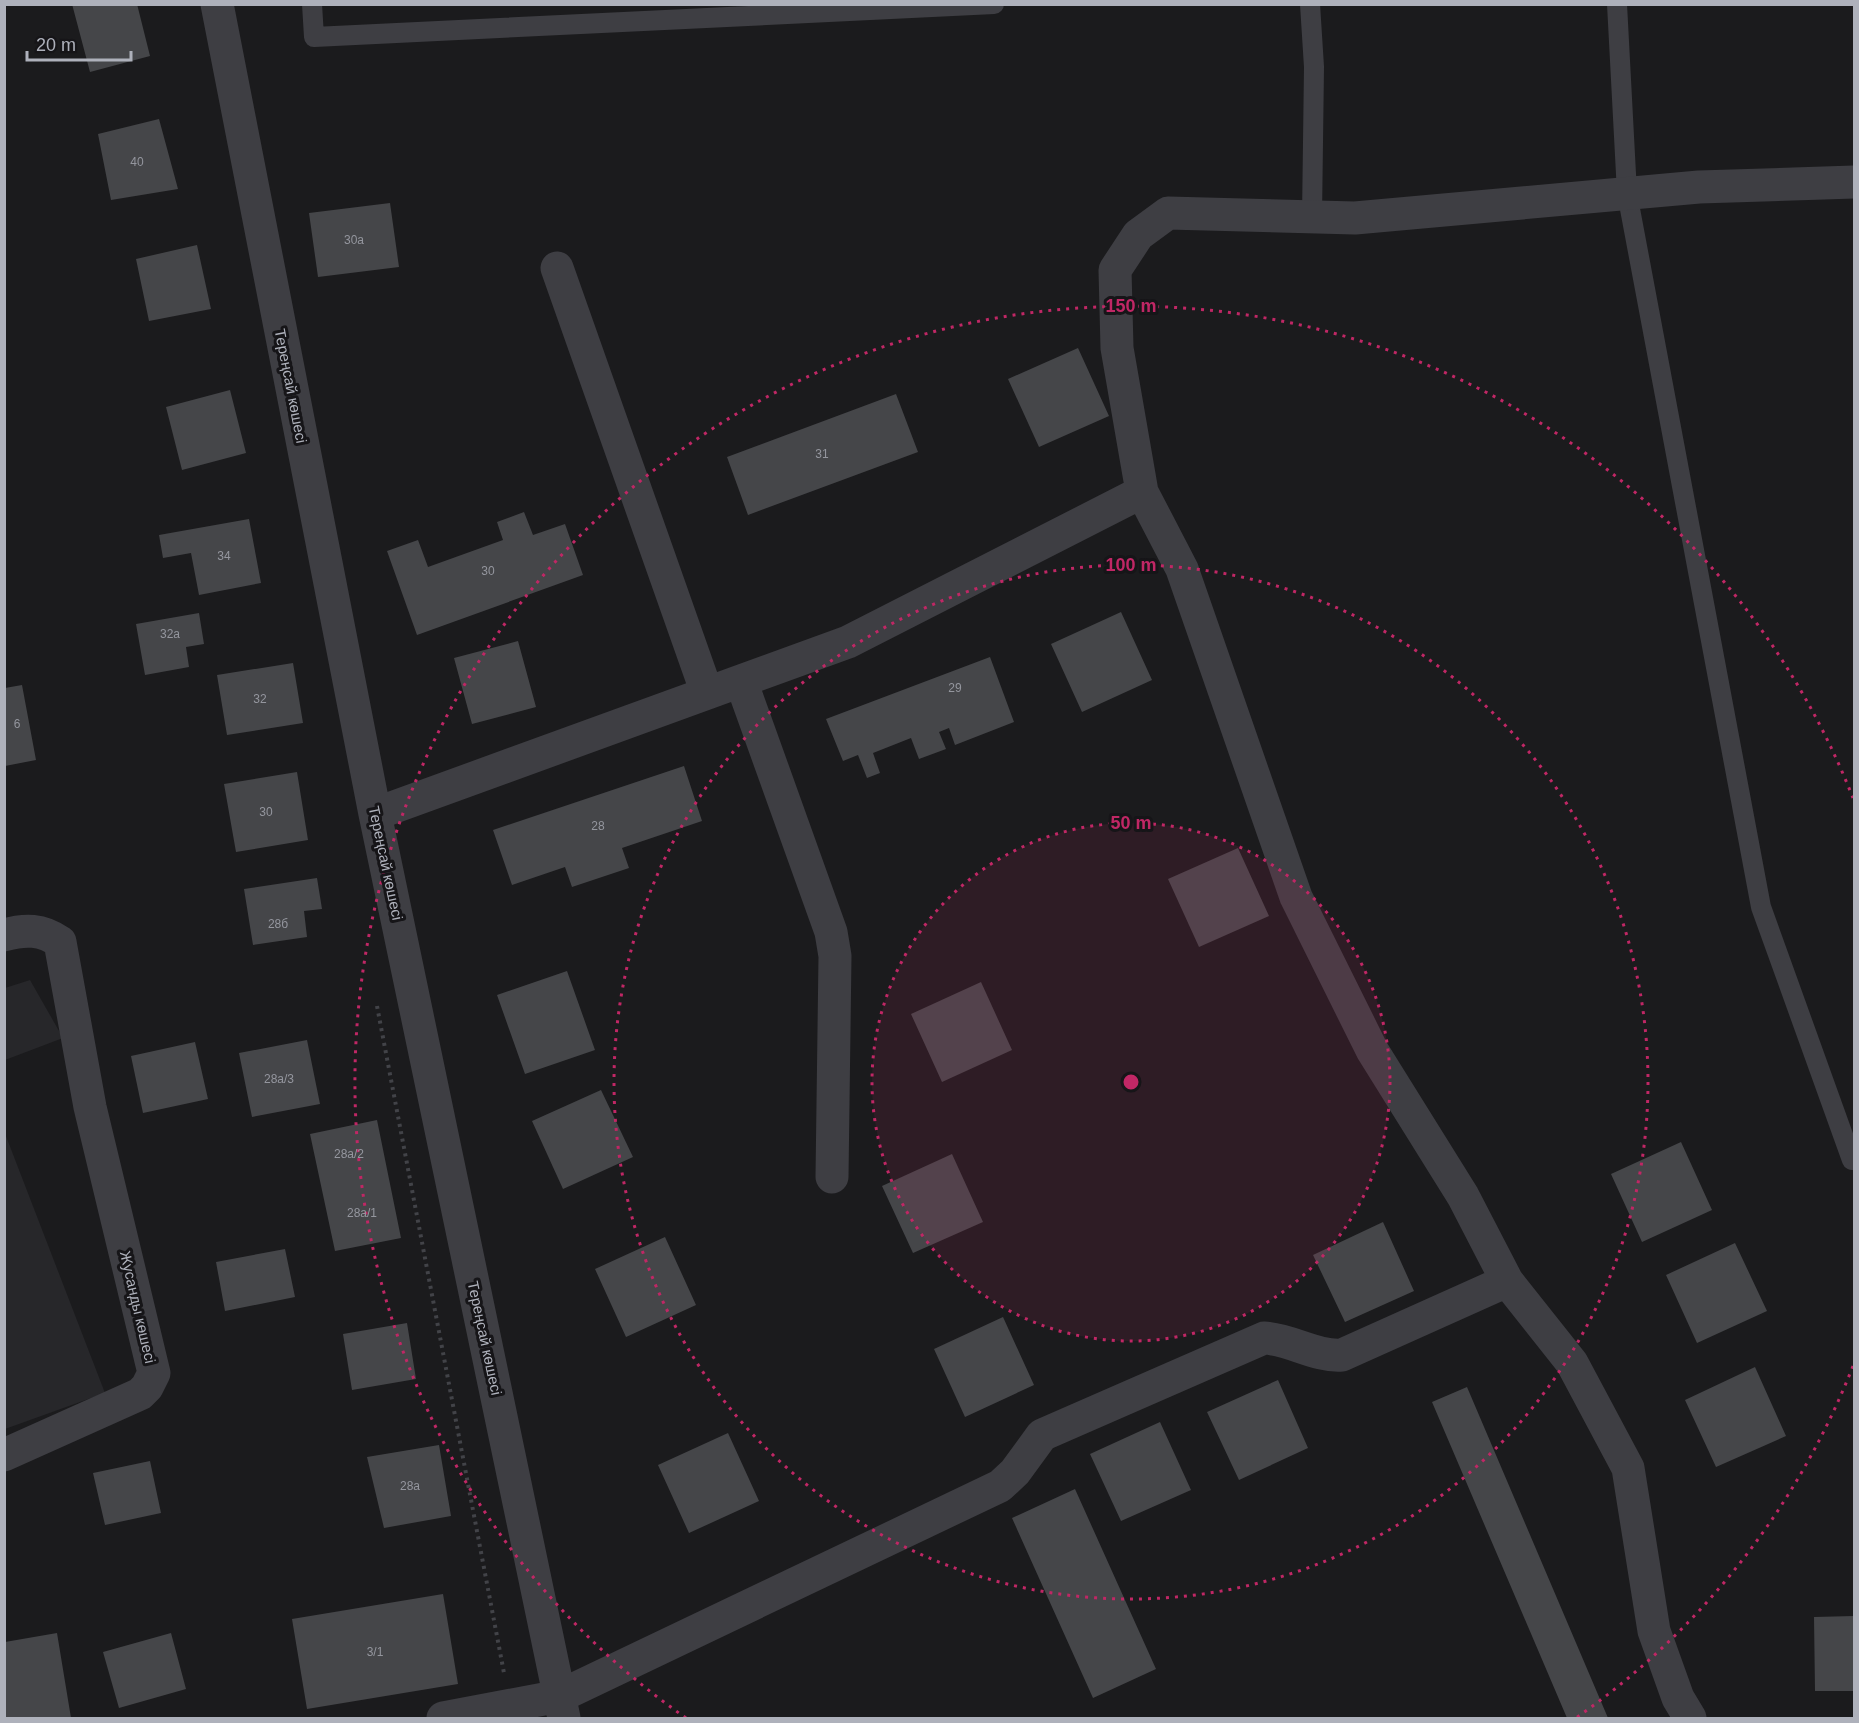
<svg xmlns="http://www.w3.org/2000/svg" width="1859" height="1723" font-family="Arial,sans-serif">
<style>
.built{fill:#27272a}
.building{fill:#454649}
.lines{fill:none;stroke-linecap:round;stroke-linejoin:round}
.path{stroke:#424348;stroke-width:4;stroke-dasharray:3 4.5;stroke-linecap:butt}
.lane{stroke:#3e3e43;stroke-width:20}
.street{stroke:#3e3e43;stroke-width:33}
.ring{fill:none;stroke:#c02765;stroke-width:3;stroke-dasharray:3 6}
.labels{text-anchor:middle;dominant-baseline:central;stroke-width:6;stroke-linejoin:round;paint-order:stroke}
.number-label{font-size:12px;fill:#94969e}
.street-label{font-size:15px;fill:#aeb1bb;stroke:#161518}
.centre{fill:#c02765;stroke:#161518;stroke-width:3}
.ring-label{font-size:18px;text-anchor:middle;font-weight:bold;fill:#c02765;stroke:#161518;stroke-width:6;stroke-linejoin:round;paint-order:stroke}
</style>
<rect width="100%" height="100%" fill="#1b1b1d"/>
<path class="built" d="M30,980L63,1038L5,1060V988Z
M4,1131L105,1393L5,1429H4Z"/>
<path class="building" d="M72,4H137L150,56L90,72Z
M159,119L178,189L111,200L98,134Z
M390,203L399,267L318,277L309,213Z
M197,245L211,309L149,321L136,259Z
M1078,348L1109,416L1039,447L1008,379Z
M230,390L246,453L182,470L166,407Z
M896,394L918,452L748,515L727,457Z
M524,512L533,535L565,524L583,575L417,635L387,551L418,540L428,567L503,540L497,522Z
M249,519L261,583L199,595L191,553L163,558L159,535Z
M1121,612L1152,680L1082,712L1051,644Z
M199,613L204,644L186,647L189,667L145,675L136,624Z
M518,641L536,707L472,724L454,658Z
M990,657L1014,722L955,745L949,728L939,732L946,749L919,759L911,738L873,753L880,773L867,778L858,755L843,761L826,719Z
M293,663L303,723L227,735L217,675Z
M22,685L36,760L5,766V688Z
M684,766L702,821L622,848L629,868L572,887L565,867L512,885L493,830Z
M297,772L308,840L236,852L224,784Z
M1238,848L1269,916L1199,947L1168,879Z
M317,878L322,909L304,911L307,937L253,945L244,889Z
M567,971L595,1050L525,1074L497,995Z
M981,982L1012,1050L942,1082L911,1014Z
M307,1040L320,1104L252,1117L239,1053Z
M195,1042L208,1099L143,1113L131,1056Z
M601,1090L633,1157L563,1189L532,1121Z
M377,1120L401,1238L335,1251L310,1134Z
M1681,1142L1712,1210L1642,1242L1611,1174Z
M952,1154L983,1222L913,1253L882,1186Z
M1383,1222L1414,1291L1345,1322L1313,1255Z
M665,1237L696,1305L626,1337L595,1269Z
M1735,1243L1767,1311L1697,1343L1666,1275Z
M285,1249L295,1297L225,1311L216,1262Z
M1003,1317L1034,1385L965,1417L934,1349Z
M407,1323L416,1379L352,1390L343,1334Z
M1755,1367L1786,1436L1716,1467L1685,1400Z
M1278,1380L1308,1448L1239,1480L1207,1412Z
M1467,1387L1608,1718H1567L1432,1402Z
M1160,1422L1191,1490L1121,1521L1090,1454Z
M728,1433L759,1501L689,1533L658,1465Z
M439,1445L451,1516L384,1528L367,1457Z
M150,1461L161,1513L105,1525L93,1473Z
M1075,1489L1156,1669L1093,1698L1012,1518Z
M443,1594L458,1684L307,1709L292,1619Z
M1854,1616V1691H1815L1814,1617Z
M57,1633L71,1718H5V1642Z
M171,1633L186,1689L119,1708L103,1652Z"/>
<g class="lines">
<path class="path" d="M377,1006L504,1673"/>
<path class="lane" d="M312,4L314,37L994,4
M1310,4L1314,67L1312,217
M1617,4L1627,193L1761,907L1852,1160"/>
<path class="street" d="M217,4L375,814L564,1718
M557,268L707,693
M741,681L831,932L835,956L832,1177
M375,814L848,642L1142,492
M4,935C25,929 42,929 60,942L90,1107L154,1373L147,1387L140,1394L4,1455
M1507,1281L1463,1196L1372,1050L1296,897L1182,569L1142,492L1117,348L1115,270L1138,235L1168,213L1355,218L1699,187L1854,182
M443,1718L560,1696L1000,1486L1015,1472L1042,1435L1264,1338C1290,1339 1316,1357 1342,1355L1507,1281L1572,1363L1628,1468L1654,1631L1678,1698L1690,1718"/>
</g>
<circle cx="1131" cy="1082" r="259" fill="#c02765" fill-opacity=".12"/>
<g class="ring">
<circle cx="1131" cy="1082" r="259"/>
<circle cx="1131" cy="1082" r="517"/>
<path d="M1853 1366A776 776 0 0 1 1576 1718M686 1718A776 776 0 1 1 1853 798"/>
</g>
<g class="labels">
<g class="number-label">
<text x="137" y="162">40</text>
<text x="354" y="240">30а</text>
<text x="822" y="454">31</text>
<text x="224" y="556">34</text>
<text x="488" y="571">30</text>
<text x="170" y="634">32а</text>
<text x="955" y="688">29</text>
<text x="260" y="699">32</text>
<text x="17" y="724">6</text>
<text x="266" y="812">30</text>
<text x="598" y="826">28</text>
<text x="278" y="924">28б</text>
<text x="279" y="1079">28а/3</text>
<text x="349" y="1154">28а/2</text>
<text x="362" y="1213">28а/1</text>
<text x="410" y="1486">28а</text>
<text x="375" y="1652">3/1</text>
</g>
<g class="street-label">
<text transform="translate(291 386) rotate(79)">Тереңсай көшесі</text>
<text transform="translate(386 863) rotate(78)">Тереңсай көшесі</text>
<text transform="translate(138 1307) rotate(77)">Жусанды көшесі</text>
<text transform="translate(485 1338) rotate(78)">Тереңсай көшесі</text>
</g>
</g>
<circle cx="1131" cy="1082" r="9" class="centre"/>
<g class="ring-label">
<text x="1131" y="312">150 m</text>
<text x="1131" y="571">100 m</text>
<text x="1131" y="829">50 m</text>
</g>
<rect width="1859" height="1723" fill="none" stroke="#aeb1bb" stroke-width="12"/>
<path d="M27 51v9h104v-9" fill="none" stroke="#aeb1bb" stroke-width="3"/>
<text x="36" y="51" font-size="18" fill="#aeb1bb" stroke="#161518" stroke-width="4.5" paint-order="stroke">20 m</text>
</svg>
